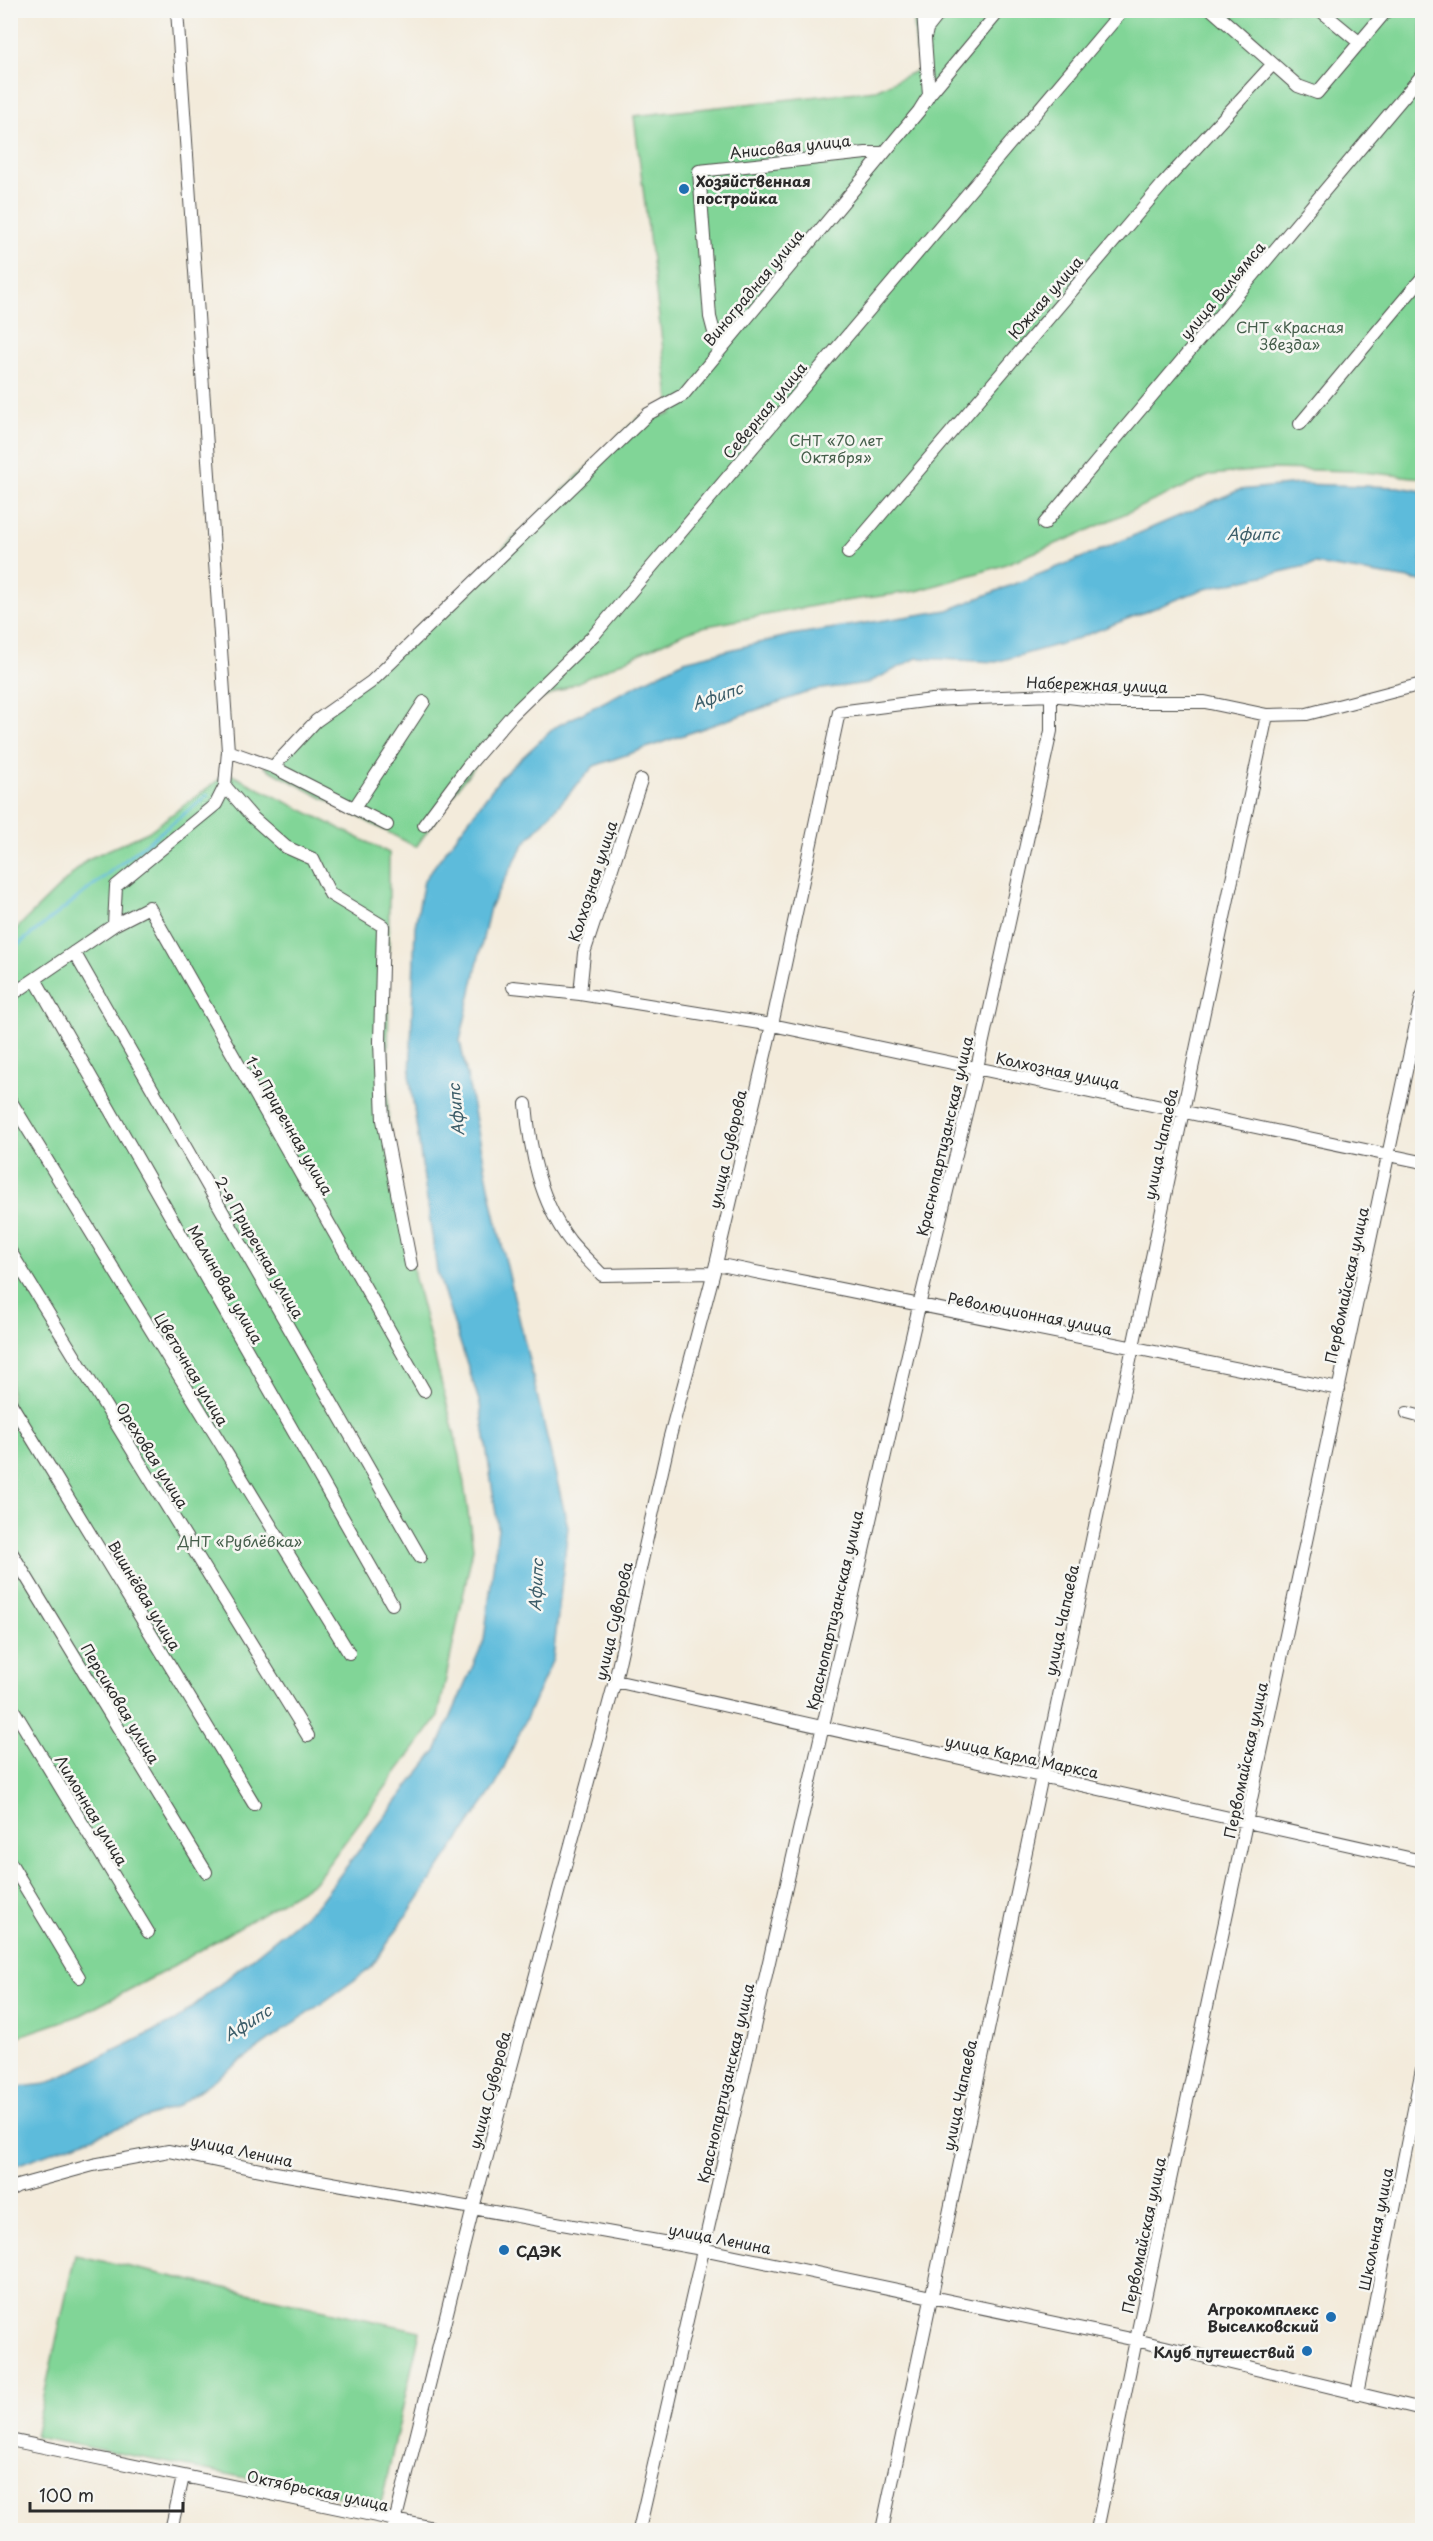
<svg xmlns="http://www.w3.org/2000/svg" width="1433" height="2541" font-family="'Playpen Sans',sans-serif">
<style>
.green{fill:#81d597;stroke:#568061;stroke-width:1.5}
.water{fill:#5dbbdb;stroke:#447383;stroke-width:1.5}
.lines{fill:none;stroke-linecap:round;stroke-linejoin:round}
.stream{stroke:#5dbbdb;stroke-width:3}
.minor-casing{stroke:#494845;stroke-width:14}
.minor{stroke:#fff;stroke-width:12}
.poi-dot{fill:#1f6fb2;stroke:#f6f6f2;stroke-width:2}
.labels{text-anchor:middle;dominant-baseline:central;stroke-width:5;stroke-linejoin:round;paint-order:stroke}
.street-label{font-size:15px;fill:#2b2b2b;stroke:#f6f6f2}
.poi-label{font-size:15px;font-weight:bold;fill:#2b2b2b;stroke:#f6f6f2;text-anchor:start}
.park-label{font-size:15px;fill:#455e4b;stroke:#f6f6f2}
.water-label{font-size:16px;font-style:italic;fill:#3c5d69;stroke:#f6f6f2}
</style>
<rect width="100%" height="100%" fill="#f6f6f2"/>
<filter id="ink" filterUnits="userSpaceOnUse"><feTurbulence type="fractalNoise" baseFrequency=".0167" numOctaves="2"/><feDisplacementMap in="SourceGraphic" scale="12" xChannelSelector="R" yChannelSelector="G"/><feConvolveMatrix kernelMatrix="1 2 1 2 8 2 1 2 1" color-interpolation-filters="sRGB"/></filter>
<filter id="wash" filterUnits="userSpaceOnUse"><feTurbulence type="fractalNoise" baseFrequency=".008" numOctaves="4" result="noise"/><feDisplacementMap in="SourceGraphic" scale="24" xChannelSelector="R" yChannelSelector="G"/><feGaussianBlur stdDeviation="1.35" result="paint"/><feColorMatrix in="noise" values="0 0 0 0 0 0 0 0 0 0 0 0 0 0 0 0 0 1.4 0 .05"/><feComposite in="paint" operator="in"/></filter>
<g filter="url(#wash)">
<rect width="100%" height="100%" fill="#f3ebdb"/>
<path class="green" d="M913,11H1422V478L1353,471L1273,469L1211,475L1073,537L998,567L917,591L824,604L702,627L684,633L524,707L462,782L416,847L264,767L314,719L386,661L638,418L671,414L634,116L876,90L918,70Z
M228,773L389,853L388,1120L415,1279L460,1456L473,1548L438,1717L315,1882L167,1970L81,2015L11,2039V934L88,859L148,832Z
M75,2255L420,2331L381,2504L35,2437Z"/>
<path class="water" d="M1299,484L1398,487L1422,491V581L1315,564L1201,590L1071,641L996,662L917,658L868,683L814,690L594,766L524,844L490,907L460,1041L494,1211L568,1527L553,1659L496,1785L370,1969L177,2106L11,2167V2088L46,2084L175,2021L317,1905L437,1749L484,1640L498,1528L480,1404L437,1271L410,1080L415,926L424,880L501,777L555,727L684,661L791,635L948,610L1091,554L1239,490Z"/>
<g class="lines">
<path class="stream" d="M10,951L208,795"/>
</g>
</g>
<g filter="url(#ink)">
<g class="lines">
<defs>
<path id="minor" d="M1212,10L1298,86L1317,93L1387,10
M1320,10L1360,43
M926,34L927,29L942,10
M929,95L1000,10
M719,351L710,317L699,171L866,153H884
M1300,424L1422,278
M1044,524L1422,75
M848,553L1163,184L1272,65
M228,751L273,767L387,825
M273,767L316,721L371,682L648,414L683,395L919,111L929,95L923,10
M225,786L252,817L286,847L313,859L330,894L383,926L380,1042L383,1120L411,1265
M355,807L424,702
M424,825L468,766L512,715L594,635L1123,10
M114,925L149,907L424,1391
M74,952L420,1557
M35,979L392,1604
M513,987L580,994L772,1025L1422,1162
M580,994L584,953L641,780
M10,996L114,925L116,886L216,804L225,786L228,751L177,10
M10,1100L349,1653
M526,1104C530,1151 540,1202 570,1241C580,1253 592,1264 602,1275L713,1273
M10,1251L308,1736
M716,1264L1339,1389
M10,1402L254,1804
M1407,1413L1422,1417
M10,1550L206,1872
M615,1681L1422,1861
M10,1704L148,1932
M10,1862L79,1977
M10,2190L17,2186L93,2165L169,2151L270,2172L702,2249L1136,2340L1422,2409
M1357,2394L1422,2069
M10,2440L444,2530
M171,2530L183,2477
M393,2530L473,2208L615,1681L669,1440L716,1264L772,1025L839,712L932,700L1051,695L1111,702H1205L1267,715L1307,714L1422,684
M639,2530L919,1306L977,1068L1051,731V695
M882,2530L1267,715
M1097,2530L1136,2340L1422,996"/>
</defs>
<use href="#minor" class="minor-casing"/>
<use href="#minor" class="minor"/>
</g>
</g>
<g class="poi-dot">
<circle cx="684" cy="189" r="6"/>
<circle cx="504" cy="2250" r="6"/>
<circle cx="1331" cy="2317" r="6"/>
<circle cx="1307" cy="2351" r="6"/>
</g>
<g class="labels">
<g class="street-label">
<text transform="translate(790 146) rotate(-6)">Анисовая улица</text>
<text transform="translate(753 287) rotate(-50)">Виноградная улица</text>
<text transform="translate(1222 290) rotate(-50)">улица Вильямса</text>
<text transform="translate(1045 297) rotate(-49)">Южная улица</text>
<text transform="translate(764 410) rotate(-50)">Северная улица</text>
<text transform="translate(1097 684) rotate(2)">Набережная улица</text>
<text transform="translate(592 881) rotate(-72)">Колхозная улица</text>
<text transform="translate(1058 1070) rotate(12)">Колхозная улица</text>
<text transform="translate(290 1125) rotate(60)">1-я Приречная улица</text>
<text transform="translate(944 1136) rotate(-77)">Краснопартизанская улица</text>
<text transform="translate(1160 1144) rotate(-78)">улица Чапаева</text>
<text transform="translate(727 1149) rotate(-77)">улица Суворова</text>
<text transform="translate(260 1247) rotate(60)">2-я Приречная улица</text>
<text transform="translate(226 1284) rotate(60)">Малиновая улица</text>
<text transform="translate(1346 1285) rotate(-78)">Первомайская улица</text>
<text transform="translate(1030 1313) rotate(11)">Революционная улица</text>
<text transform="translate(192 1369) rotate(59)">Цветочная улица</text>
<text transform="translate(153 1455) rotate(58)">Ореховая улица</text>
<text transform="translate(145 1595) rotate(59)">Вишнёвая улица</text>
<text transform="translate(834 1610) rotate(-77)">Краснопартизанская улица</text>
<text transform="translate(1061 1620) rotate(-78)">улица Чапаева</text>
<text transform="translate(613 1621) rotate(-77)">улица Суворова</text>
<text transform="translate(121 1703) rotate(59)">Персиковая улица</text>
<text transform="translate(1022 1756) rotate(12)">улица Карла Маркса</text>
<text transform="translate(1245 1760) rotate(-78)">Первомайская улица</text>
<text transform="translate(92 1810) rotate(59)">Лимонная улица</text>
<text transform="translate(725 2083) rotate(-77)">Краснопартизанская улица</text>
<text transform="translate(489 2090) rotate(-75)">улица Суворова</text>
<text transform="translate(959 2095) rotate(-78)">улица Чапаева</text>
<text transform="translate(242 2150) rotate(12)">улица Ленина</text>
<text transform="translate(1375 2229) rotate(-79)">Школьная улица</text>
<text transform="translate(1143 2235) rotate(-78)">Первомайская улица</text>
<text transform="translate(720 2238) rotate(11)">улица Ленина</text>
<text transform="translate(318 2490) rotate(12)">Октябрьская улица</text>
</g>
<g class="poi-label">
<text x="696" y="180">Хозяйственная<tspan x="696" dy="17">постройка</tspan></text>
<text x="516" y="2250">СДЭК</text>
<text x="1319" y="2308" text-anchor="end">Агрокомплекс<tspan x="1319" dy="17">Выселковский</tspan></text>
<text x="1295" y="2351" text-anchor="end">Клуб путешествий</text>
</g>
<g class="park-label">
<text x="1290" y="326">СНТ «Красная<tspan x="1290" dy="17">Звезда»</tspan></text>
<text x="836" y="439">СНТ «70 лет<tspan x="836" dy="17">Октября»</tspan></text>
<text x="240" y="1540">ДНТ «Рублёвка»</text>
</g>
<g class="water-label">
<text x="1253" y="533">Афипс</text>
<text transform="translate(717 695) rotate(-19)">Афипс</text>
<text transform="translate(455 1110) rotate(-95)">Афипс</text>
<text transform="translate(535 1585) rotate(-87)">Афипс</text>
<text transform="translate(247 2022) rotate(-32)">Афипс</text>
</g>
</g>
<rect width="1433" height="2541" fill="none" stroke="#f6f6f2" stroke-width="36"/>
<path d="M30 2502v9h153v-9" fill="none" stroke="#2b2b2b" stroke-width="3"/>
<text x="39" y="2502" font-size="18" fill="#2b2b2b" stroke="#f6f6f2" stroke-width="4.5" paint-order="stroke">100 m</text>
</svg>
